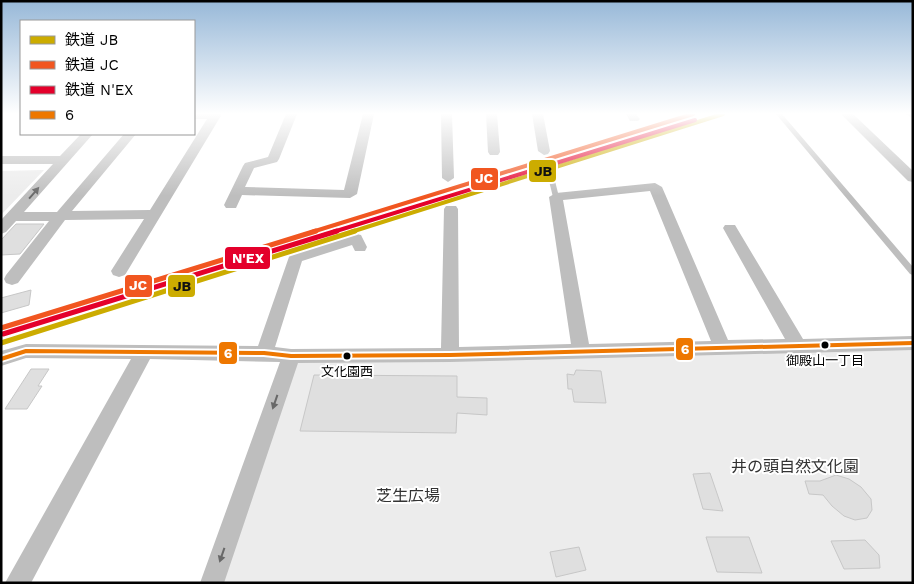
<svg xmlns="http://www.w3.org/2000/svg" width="914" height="584" font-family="'Work Sans','Noto Sans JP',sans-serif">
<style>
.green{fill:#ececec}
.building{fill:#dfdfdf;stroke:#c7c7c7}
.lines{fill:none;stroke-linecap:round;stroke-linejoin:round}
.service{fill:#bebebe;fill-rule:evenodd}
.minor{fill:#bebebe;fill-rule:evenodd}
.bus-1-casing{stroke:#fff;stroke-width:8}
.bus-1{stroke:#e70;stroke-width:4}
.rail-1-far1-casing{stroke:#fff;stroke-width:7}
.rail-1-casing{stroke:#fff;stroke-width:9}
.rail-2-far1-casing{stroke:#fff;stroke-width:7}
.rail-2-casing{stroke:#fff;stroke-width:9}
.rail-3-far1-casing{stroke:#fff;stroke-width:7}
.rail-3-casing{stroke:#fff;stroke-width:9}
.rail-1-far1{stroke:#ccac00;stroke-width:4}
.rail-1{stroke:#ccac00;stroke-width:5}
.rail-2-far1{stroke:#f15620;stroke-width:4}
.rail-2{stroke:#f15620;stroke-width:5}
.rail-3-far1{stroke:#e4002b;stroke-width:4}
.rail-3{stroke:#e4002b;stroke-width:5}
.oneway{fill:#686868}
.bus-dot{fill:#000;stroke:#fff;stroke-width:2}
.labels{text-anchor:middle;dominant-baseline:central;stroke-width:4;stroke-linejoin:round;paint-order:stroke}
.bus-label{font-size:13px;fill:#000;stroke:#fff}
.near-park-label{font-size:16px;fill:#333;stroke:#fff}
.line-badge{stroke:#fff;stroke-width:2}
.badge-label{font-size:14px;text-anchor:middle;font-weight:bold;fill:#fff}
.pale-badge-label{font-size:14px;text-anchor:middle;font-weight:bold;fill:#111}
</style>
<rect width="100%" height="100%" fill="#fff"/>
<path class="green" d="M44,170L1,215V171Z
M913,347V583H223L296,363Z"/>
<path class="building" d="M16,224H44L20,254L1,255V240Z
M31,290L29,305L1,313V298Z
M31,369H49L38,386H42L27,409H5Z
M576,370L601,371L606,403L574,402L572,389H568L567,374L574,375Z
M314,375L457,376V397L487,398V415L457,413L456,433L300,431Z
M710,473L723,511L703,509L693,474Z
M836,475L849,479L861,487L871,499L872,510L867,518L855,520L844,516L832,506L823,495L809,494L805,481H820Z
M706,537H749L762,573L717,572Z
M865,540L879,555L880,568L844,569L831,541Z
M579,547L586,570L556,577L550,552Z"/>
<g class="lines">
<path class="service" d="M776,114H782L913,267V275L910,274Z
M551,175L554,177L559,197L558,198H554L553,197L548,177Z"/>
<path class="minor" d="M194,114H222L125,275L119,277L113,275L111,271L144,219L65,220L18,283L12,285L6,283L4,279L6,275L49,221H16L6,232L1,234V220L53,164H1V156H60L81,134H93L24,212H57L124,134H136L72,211L150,210L207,119H194Z
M286,114H297L279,159L277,162L254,168L245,187L344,190L363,114H374L357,194L350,198L242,195L236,208H226L224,205L243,166L245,163L268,157Z
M441,114H452L454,178L448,182L442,178Z
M486,114H497L500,152L498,155H490L488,152Z
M532,114H543L550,151L548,154L544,155L538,151Z
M626,114H636L640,119L638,121H630Z
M841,114H853L913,171V182L908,181Z
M905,114H913V118Z
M655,183L662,187L728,340L785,339L723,228L725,225H735L803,339L913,336V350L450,362L298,363L224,583H200L280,362L150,359L31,583H5L131,359L26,358L1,366V351L26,344L258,346L290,254L356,234L361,235L367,247L365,251H355L352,245L302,261L275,347L291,349L441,348L444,209L446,206H456L458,209L459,347L571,344L549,197L556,193ZM650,191L711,341L589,344L563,200Z"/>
<defs>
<path id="bus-1" d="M1,359L26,351L264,353L291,356L450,355L913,343"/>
</defs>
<use href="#bus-1" class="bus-1-casing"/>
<use href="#bus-1" class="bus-1"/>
<defs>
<path id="rail-1-far1" d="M351,232L723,114"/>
<path id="rail-1" d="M1,343L355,231"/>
<path id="rail-2-far1" d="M312,232L693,114"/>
<path id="rail-2" d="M1,328L316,231"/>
<path id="rail-3-far1" d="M333,232L695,120"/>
<path id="rail-3" d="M3,334L337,231"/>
</defs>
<use href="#rail-1-far1" class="rail-1-far1-casing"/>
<use href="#rail-1" class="rail-1-casing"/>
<use href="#rail-2-far1" class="rail-2-far1-casing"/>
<use href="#rail-2" class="rail-2-casing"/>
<use href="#rail-3-far1" class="rail-3-far1-casing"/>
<use href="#rail-3" class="rail-3-casing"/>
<use href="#rail-1-far1" class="rail-1-far1"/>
<use href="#rail-1" class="rail-1"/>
<use href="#rail-2-far1" class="rail-2-far1"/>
<use href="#rail-2" class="rail-2"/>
<use href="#rail-3-far1" class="rail-3-far1"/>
<use href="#rail-3" class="rail-3"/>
</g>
<defs><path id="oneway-solid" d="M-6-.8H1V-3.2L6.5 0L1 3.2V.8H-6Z" transform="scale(1.25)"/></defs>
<g class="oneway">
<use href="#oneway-solid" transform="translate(34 193) rotate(-49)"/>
<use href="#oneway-solid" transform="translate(275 402) rotate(109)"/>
<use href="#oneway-solid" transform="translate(222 555) rotate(109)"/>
</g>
<linearGradient id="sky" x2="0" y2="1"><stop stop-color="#97b8d8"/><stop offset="0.58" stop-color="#fff"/><stop offset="1" stop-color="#fff" stop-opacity="0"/></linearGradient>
<rect width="914" height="196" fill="url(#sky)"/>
<g class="bus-dot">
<circle cx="825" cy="345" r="4.5"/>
<circle cx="347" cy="356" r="4.5"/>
</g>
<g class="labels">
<g class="bus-label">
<text x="825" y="360">御殿山一丁目</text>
<text x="347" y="371">文化園西</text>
</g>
<g class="near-park-label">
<text x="795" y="466">井の頭自然文化園</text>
<text x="408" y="495">芝生広場</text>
</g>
</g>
<g class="line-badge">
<rect x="528" y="159" width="29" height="24" rx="5" fill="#ccac00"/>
<rect x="470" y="167" width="29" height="24" rx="5" fill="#f15620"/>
<rect x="224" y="246" width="47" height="24" rx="5" fill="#e4002b"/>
<rect x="124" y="274" width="29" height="24" rx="5" fill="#f15620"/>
<rect x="167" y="274" width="29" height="24" rx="5" fill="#ccac00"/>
<rect x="675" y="337" width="19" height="24" rx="5" fill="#e70"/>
<rect x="218" y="341" width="20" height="24" rx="5" fill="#e70"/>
</g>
<g class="badge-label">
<text x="484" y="183">JC</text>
<text x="248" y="263">N'EX</text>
<text x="138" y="290">JC</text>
<text x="685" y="354">6</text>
<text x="228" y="358">6</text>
</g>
<g class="pale-badge-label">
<text x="543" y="176">JB</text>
<text x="182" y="291">JB</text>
</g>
<rect width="914" height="584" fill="none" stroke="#000000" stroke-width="5"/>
<rect x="20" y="20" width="175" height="115" fill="#ffffff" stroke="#999999"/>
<rect x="30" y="36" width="25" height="8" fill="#ccac00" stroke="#999999"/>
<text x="65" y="45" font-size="15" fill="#000000">鉄道 JB</text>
<rect x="30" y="61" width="25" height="8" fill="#f15620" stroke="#999999"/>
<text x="65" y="70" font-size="15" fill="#000000">鉄道 JC</text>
<rect x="30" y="86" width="25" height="8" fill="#e4002b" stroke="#999999"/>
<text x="65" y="95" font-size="15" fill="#000000">鉄道 N'EX</text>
<rect x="30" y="111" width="25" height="8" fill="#ee7700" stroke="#999999"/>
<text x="65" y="120" font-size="15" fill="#000000">6</text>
</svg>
